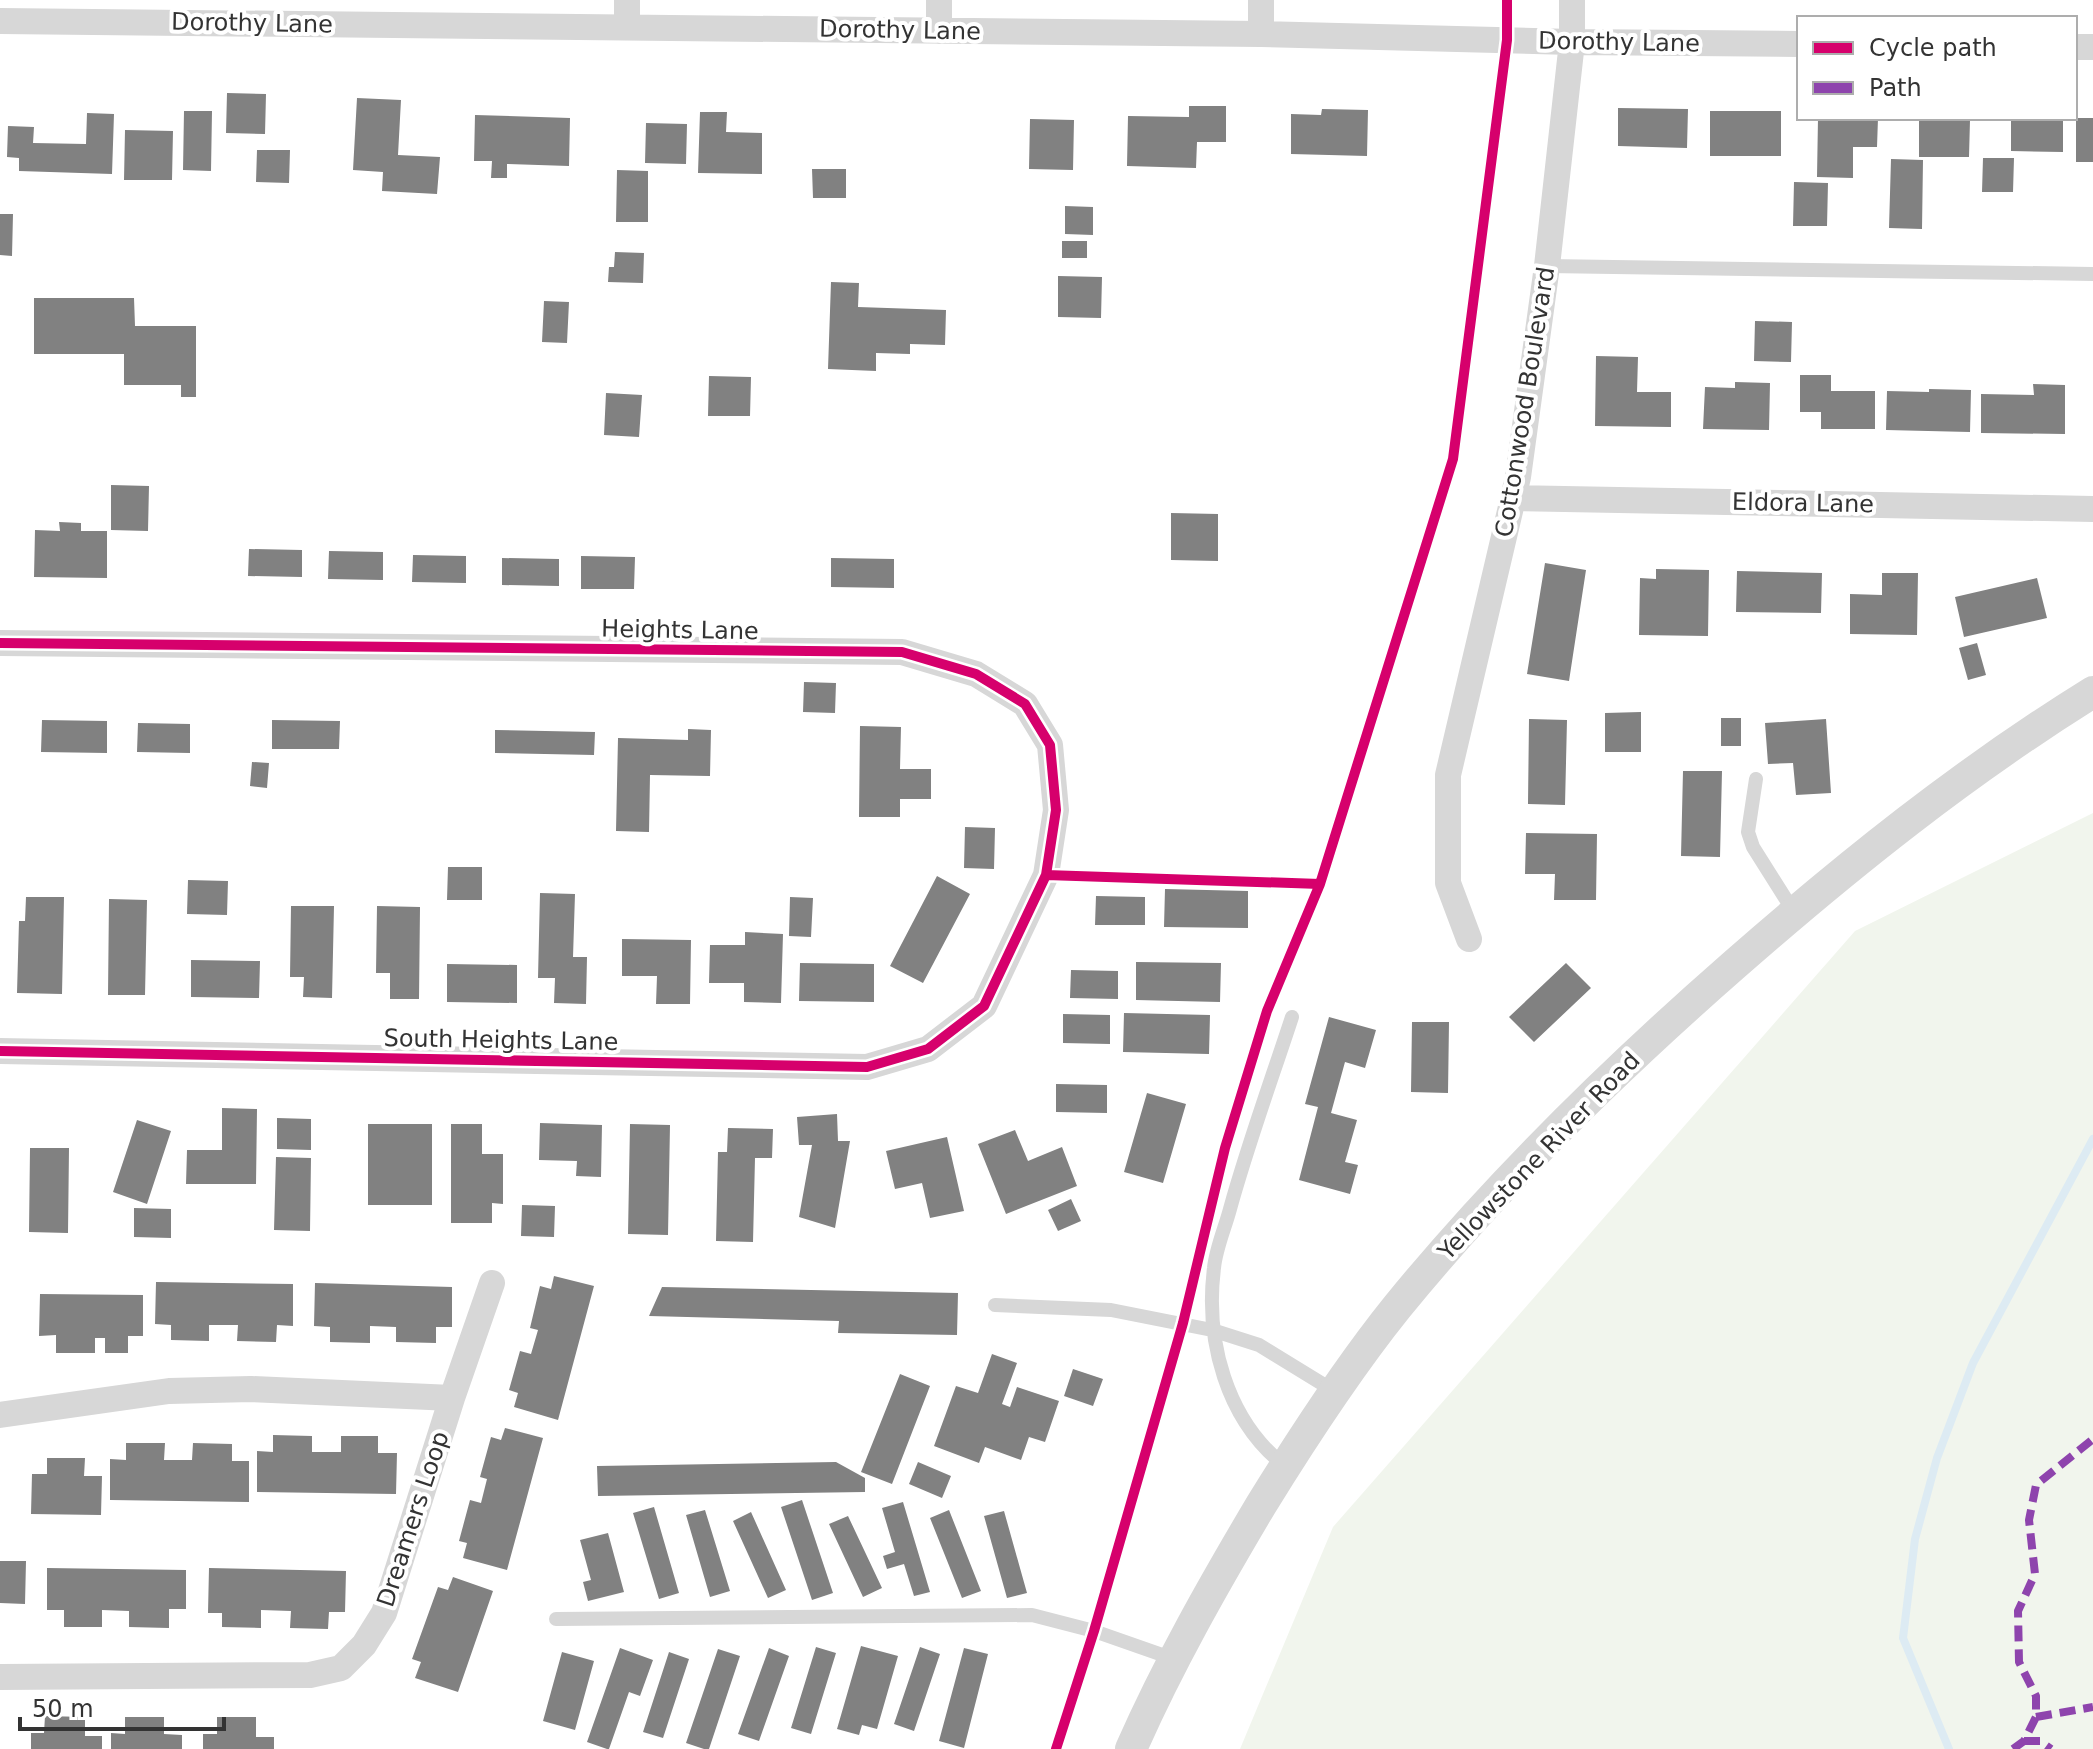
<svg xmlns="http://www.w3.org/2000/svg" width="2093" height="1749" font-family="'DejaVu Sans',sans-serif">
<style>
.green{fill:#f1f5ed}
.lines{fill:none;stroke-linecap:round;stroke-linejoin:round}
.stream{stroke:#ddebf3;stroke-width:8}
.building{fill:#818181}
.service{stroke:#d7d7d7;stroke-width:14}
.minor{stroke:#d7d7d7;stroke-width:26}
.tertiary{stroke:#d7d7d7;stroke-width:32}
.quiet{stroke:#8e44ad;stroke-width:8;stroke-dasharray:16 8;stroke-linecap:butt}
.cycleway-casing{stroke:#fff;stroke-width:15}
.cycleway{stroke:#d6006c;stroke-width:10}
.labels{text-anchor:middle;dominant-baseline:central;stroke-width:8;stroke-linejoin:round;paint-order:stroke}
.street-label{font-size:24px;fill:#333;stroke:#fff}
</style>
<rect width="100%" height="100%" fill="#fff"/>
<path class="green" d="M2093,813V1749H1240L1333,1527L1855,931Z"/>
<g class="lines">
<path class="stream" d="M1949,1749L1903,1638L1915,1539L1937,1458L1973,1363L2093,1139"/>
</g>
<path class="building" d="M227,93L266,94L265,134L226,133Z
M357,98L401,100L398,155L440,157L437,194L382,191L383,172L353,170Z
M1189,106H1226V142H1197L1196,168L1127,166L1128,116L1189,117Z
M1618,108L1688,109L1687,148L1618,146Z
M1322,109L1368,110L1367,156L1291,154V114L1321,115Z
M184,111H212L211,171L183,170Z
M1710,111H1781V156H1710Z
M700,112H727L726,132L762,133V174L698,173Z
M87,113L114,114L112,174L19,171V158L7,157L8,126L34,127L33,143L86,144Z
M475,115L570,118L569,166L507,164V178H491L492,161H474Z
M1818,118H1878L1877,147H1853V178L1817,177Z
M2011,118H2063V152L2011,151Z
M2076,118H2093V162H2076Z
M1030,119L1074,120L1073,170L1029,169Z
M1919,119L1970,120L1969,157H1919Z
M646,123L687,124L686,164L645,163Z
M125,130L173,131L172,180H124Z
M257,150H290L289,183L256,182Z
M1983,158H2014L2013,192H1982Z
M1891,159L1923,160L1922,229L1889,228Z
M812,169H846V198H813Z
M617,170L648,171V222H616Z
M1794,182L1828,183L1827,226H1793Z
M1065,206L1093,207V235L1065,234Z
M0,214H13L12,256L0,255Z
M1062,241H1087V258H1062Z
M615,252L644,253L643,283L608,282L609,267H614Z
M1058,276L1102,277L1101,318L1058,317Z
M831,282L859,283L858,307L946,310L945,345L910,344V354L876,353V371L828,369Z
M34,298H134L135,326H196V397H181V385H124V354H34Z
M544,301L569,302L567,343L542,342Z
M1755,321L1792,322L1791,362L1754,361Z
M1596,356L1638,357L1637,392H1671V427L1595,426Z
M1800,375H1831V391H1875V429H1821V412H1800Z
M709,376L751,377L750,416H708Z
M1735,382L1770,383L1769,430L1703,429L1705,387L1735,388Z
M2033,384L2065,385V434L1981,433V394L2034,395Z
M1929,389L1971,390L1970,432L1886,430L1887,391L1929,392Z
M606,393L642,395L639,437L604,435Z
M111,485L149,486L148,531L111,530Z
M1171,513L1218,514V561L1171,560Z
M59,522L81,523V531H107V578L34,577L35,530L60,531Z
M249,549L302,550V577L248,576Z
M329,551L383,552V580L328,579Z
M413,555L466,556V583L412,582Z
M581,556L635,557L634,589H581Z
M502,558L559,559V586L502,585Z
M831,558L894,559V588L831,587Z
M1545,563L1586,570L1569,681L1527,674Z
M1656,569L1709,570L1708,636L1639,635L1640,578L1656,579Z
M1737,571L1822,573L1821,613L1736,612Z
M1882,573H1918L1917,635L1850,634V594L1882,595Z
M2037,578L2047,618L1964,637L1955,597Z
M1977,643L1986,675L1968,680L1959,648Z
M804,682L836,683L835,713L803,712Z
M1641,712V752H1605V713Z
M1721,718H1741V746H1721Z
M1529,719L1567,720L1565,805L1528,804Z
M1826,719L1831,793L1796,795L1793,763L1768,764L1765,723Z
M42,720L107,721V753L41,752Z
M272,720L340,721L339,749H272Z
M138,723L190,724V753L137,752Z
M860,726L901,727L900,769H931V799H900V817H859Z
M688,729L711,730L710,776L650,775L649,832L616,831L618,738L688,740Z
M495,730L595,732L594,755L495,753Z
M252,762L269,763L267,788L250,786Z
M1683,771H1722L1720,857L1681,856Z
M965,827L995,828L994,869L964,868Z
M1526,833L1597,834L1596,900H1554L1555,874H1525Z
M448,867H482V900H447Z
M937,876L970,894L923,983L890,966Z
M188,880L228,881L227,915L187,914Z
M1165,889L1248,891V928L1164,927Z
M540,893L575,894L573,957H587L586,1004L554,1003L555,978H538Z
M1096,896L1145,897V925H1095Z
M26,897H64L62,994L17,993L19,921H25Z
M790,897L813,898L811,937L789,936Z
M109,899L147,900L145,995H108Z
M291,906H334L332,998L303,997L304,977H290Z
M377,906L420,907L419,999H390V973H376Z
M745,932L783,934L781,1003L744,1002V983H709L710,945H745Z
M622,939L691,940L690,1004H656L657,976H622Z
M191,960L260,961L259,998L191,997Z
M1136,962L1221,963L1220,1002L1136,1000Z
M800,963L874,964V1002L799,1001Z
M1566,963L1591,988L1534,1042L1509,1017Z
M447,964L517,965V1003L447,1002Z
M1071,970L1118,971V999L1070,998Z
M1124,1013L1210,1015L1209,1054L1123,1052Z
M1063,1014L1110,1015V1044L1063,1043Z
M1329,1017L1376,1030L1365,1068L1345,1062L1331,1113L1357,1120L1345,1162L1358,1165L1350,1194L1299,1180L1318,1107L1305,1104Z
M1412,1022H1449L1448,1093L1411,1092Z
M1056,1084L1107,1085V1113L1056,1112Z
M1147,1093L1186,1104L1163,1183L1124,1172Z
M222,1108L257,1109L256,1184H186L187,1150H222Z
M837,1114L838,1141H850L835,1228L799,1217L812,1145H799L797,1117Z
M277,1118L311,1119V1150L277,1149Z
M137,1120L171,1131L147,1204L113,1192Z
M540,1123L602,1125L601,1177L576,1176L577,1161L539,1160Z
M368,1124H432V1205H368Z
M451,1124H482V1154H503V1204L492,1203V1223H451Z
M630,1124L670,1125L668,1235L628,1234Z
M728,1128L773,1129L772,1158H755L753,1242L716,1241L718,1152H727Z
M1015,1130L1028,1161L1062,1147L1077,1186L1006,1214L978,1144Z
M947,1137L964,1211L930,1218L922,1183L895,1189L886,1151Z
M30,1148H69L68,1233L29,1232Z
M276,1157L311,1158L310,1231L274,1230Z
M1071,1199L1081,1221L1058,1231L1048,1210Z
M522,1205L555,1206L554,1237L521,1236Z
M134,1208L171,1209V1238L134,1237Z
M554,1276L594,1286L558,1420L514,1407L518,1393L509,1390L520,1351L531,1354L538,1330L530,1328L540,1286L551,1289Z
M156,1282L293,1284V1326L277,1325L276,1342L237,1341L238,1325H209V1341L171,1340V1325L155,1324Z
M315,1283L452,1287V1327H436V1343L396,1342V1327L370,1326V1343L330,1342V1327L314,1326Z
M662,1287L958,1293L957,1335L838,1333L839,1321L649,1316Z
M40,1294L143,1295V1336H128V1353H105V1338H95V1353H56V1335L39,1336Z
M992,1354L1017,1363L1002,1404L1010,1407L1017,1387L1059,1401L1045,1442L1029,1437L1021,1460L985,1447L979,1463L934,1446L956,1386L978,1393Z
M1073,1369L1103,1379L1093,1406L1064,1396Z
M900,1374L930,1386L892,1484L861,1472Z
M505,1428L543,1438L507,1570L463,1558L467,1543L459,1541L470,1500L481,1503L487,1479L480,1477L491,1437L501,1440Z
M273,1435L312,1436V1452H341V1436H378V1453H397L396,1494L257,1492V1451L273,1452Z
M126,1443H165L164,1460H192L193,1443L232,1444V1461H249V1502L110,1500V1459L126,1460Z
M47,1458H85L84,1476H102L101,1515L31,1514L32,1474H47Z
M836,1462L865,1478V1492L598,1496L597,1466Z
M918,1462L951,1476L942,1498L909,1484Z
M802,1500L833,1593L812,1600L781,1507Z
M903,1502L930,1592L914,1596L904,1564L887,1569L883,1556L895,1552L882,1508Z
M654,1507L679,1593L659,1599L633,1513Z
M705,1510L730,1591L710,1597L686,1515Z
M949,1510L981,1591L962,1598L930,1518Z
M1004,1511L1027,1593L1007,1598L984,1516Z
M751,1512L786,1590L768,1598L733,1521Z
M848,1516L882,1588L863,1597L829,1524Z
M608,1533L624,1592L588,1601L583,1582L591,1580L580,1540Z
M0,1561H26L25,1604L0,1603Z
M47,1568L186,1570V1609H169V1628L129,1627V1611L102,1610V1627H64V1610H47Z
M209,1568L346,1571L345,1612H329L328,1629L290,1628L291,1611L261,1610V1628L222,1627V1613H208Z
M453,1577L493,1591L458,1692L415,1678L421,1662L412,1659L438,1587L448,1590Z
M861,1646L898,1656L877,1729L862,1725L859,1735L837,1729Z
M816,1647L836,1653L811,1734L791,1728Z
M920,1647L940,1654L914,1731L894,1724Z
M620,1648L653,1660L640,1696L629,1692L609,1749H607L587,1742Z
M769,1648L789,1656L759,1741L738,1734Z
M964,1648L988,1654L964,1748L939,1741Z
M718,1649L740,1656L709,1749H704L686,1743Z
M562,1652L594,1661L575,1730L543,1721Z
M669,1652L689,1659L663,1738L643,1732Z
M45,1716L85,1717V1736H102V1749H31V1733H44Z
M125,1717H164V1734L182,1735V1749H111V1733L125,1734Z
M217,1717H256V1737H274V1749H203V1734H217Z"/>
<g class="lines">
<path class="service" d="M1547,266L2093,274
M1756,779L1748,832L1753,847L1794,912
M995,1305L1111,1310L1212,1330L1259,1345L1334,1391
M1285,1466C1226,1420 1205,1340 1214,1268C1216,1248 1225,1228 1230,1209C1248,1144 1271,1081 1292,1017
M556,1619L1032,1615L1094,1631L1174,1659"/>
<path class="minor" d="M0,21L1261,34L1572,42L1799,44
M627,27V0
M939,31V0
M1261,34V0
M2075,47H2093
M1513,498L2093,509
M0,643L902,652L976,674L1025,704L1050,745L1056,810L1046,875L984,1006L928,1049L867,1067L0,1051
M1469,939L1448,883V775L1518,477L1547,266L1572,42V0
M0,1415L169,1391L251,1389L452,1398
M0,1677L310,1675L341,1668L364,1645L384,1613L452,1398L492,1283"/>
<path class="tertiary" d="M1131,1749C1168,1665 1214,1584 1261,1505C1303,1437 1347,1369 1397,1307C1498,1183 1614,1070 1734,965C1848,865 1964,772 2093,692"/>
<path class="quiet" d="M2036,1717L2093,1707
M2024,1741H2040L2051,1749
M2013,1749L2024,1741L2036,1717V1696L2019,1662L2018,1611L2035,1574L2029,1520L2036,1485L2093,1439"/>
<defs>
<path id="cycleway" d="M0,643L902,652L976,674L1025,704L1050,745L1056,810L1046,875L984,1006L928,1049L867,1067L0,1051
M1046,875L1320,884
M1056,1749L1094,1631L1183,1323L1225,1148L1267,1011L1320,884L1453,459L1507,40V0"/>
</defs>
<use href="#cycleway" class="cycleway-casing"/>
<use href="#cycleway" class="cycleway"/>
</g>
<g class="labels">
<g class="street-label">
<text transform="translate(252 23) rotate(1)">Dorothy Lane</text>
<text transform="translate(900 30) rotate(1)">Dorothy Lane</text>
<text transform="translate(1619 42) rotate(1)">Dorothy Lane</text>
<text transform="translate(1525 402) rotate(-81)">Cottonwood Boulevard</text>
<text transform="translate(1803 503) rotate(1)">Eldora Lane</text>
<text transform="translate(680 630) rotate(1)">Heights Lane</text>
<text transform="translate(501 1040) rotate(1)">South Heights Lane</text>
<text transform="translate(1539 1156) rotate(-46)">Yellowstone River Road</text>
<text transform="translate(413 1519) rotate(-72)">Dreamers Loop</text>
</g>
</g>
<rect x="1797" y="16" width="280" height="104" fill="#ffffff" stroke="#adadad" stroke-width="2"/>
<rect x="1813" y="42" width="40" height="12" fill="#d6006c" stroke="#adadad" stroke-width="2"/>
<text x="1869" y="56" font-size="24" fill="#333333">Cycle path</text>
<rect x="1813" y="82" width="40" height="12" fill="#8e44ad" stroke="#adadad" stroke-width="2"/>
<text x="1869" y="96" font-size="24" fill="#333333">Path</text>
<path d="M20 1717v12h204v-12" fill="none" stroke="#333333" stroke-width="4"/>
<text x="32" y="1717" font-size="24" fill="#333333" stroke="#ffffff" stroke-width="6" paint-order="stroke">50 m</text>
</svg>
